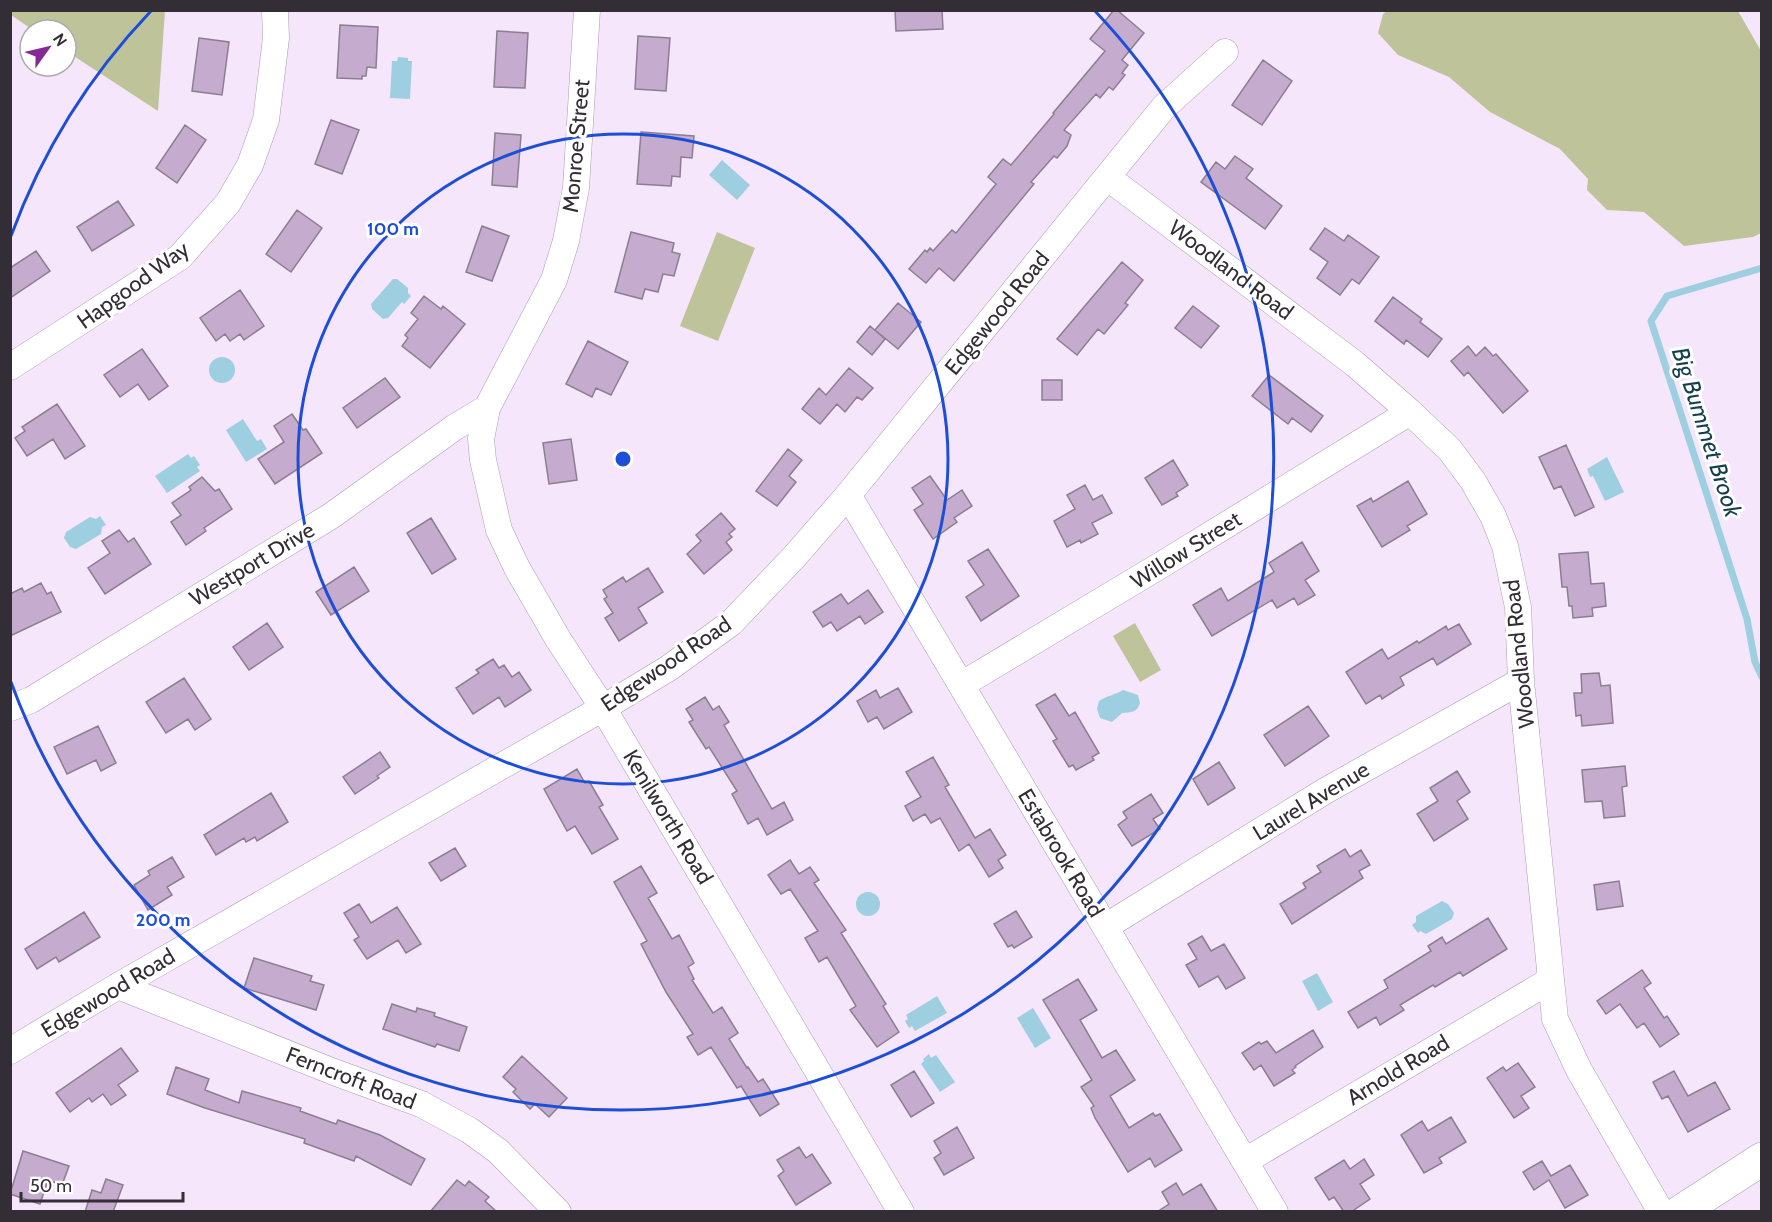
<svg xmlns="http://www.w3.org/2000/svg" width="1772" height="1222" font-family="Cabin,sans-serif">
<style>
.green{fill:#bfc399}
.water{fill:#9ecfe1}
.lines{fill:none;stroke-linecap:round;stroke-linejoin:round}
.stream{stroke:#9ecfe1;stroke-width:7}
.building{fill:#c5abce;stroke:#8c7e91;stroke-width:1.5}
.street-casing{stroke:#ab9cb1;stroke-width:27}
.primary-casing{stroke:#ab9cb1;stroke-width:34}
.street{stroke:#fff;stroke-width:26}
.primary{stroke:#fff;stroke-width:33}
.ring{fill:none;stroke:#1d4ed8;stroke-width:3}
.labels{text-anchor:middle;dominant-baseline:central;stroke-width:6;stroke-linejoin:round;paint-order:stroke}
.street-label{font-size:22px;fill:#332d35;stroke:#fff}
.water-label{font-size:24px;font-style:italic;fill:#143f4d;stroke:#fff}
.centre{fill:#1d4ed8;stroke:#fff;stroke-width:3}
.ring-label{font-size:18px;text-anchor:middle;font-weight:bold;fill:#1d4ed8;stroke:#fff;stroke-width:6;stroke-linejoin:round;paint-order:stroke}
</style>
<rect width="100%" height="100%" fill="#f5e6fb"/>
<path class="green" d="M10,11H165L158,111L66,51V30H33L11,15Z
M1387,11H1738L1761,51V233L1753,237L1684,246L1644,212L1607,210L1587,190L1588,179L1560,149L1490,112L1449,77L1398,55L1378,33L1383,14Z
M717,232L755,248L718,341L680,326Z
M1135,623L1161,670L1140,682L1113,636Z"/>
<path class="water" d="M398,57L408,58V61H412L410,99L390,98L392,61H397Z
M722,160L750,185L737,200L709,175Z
M393,279H397L408,288V293L411,296L404,304L402,302L388,318L383,319L372,309L371,304Z
M209 370a13 13 0 1 1 26 0a13 13 0 1 1-26 0Z
M243,419L257,441L261,439L267,449L246,462L226,430Z
M188,454L191,458L194,456L200,465L197,467L200,471L167,493L155,476Z
M1607,457L1624,492L1605,501L1593,476L1590,477L1587,469Z
M100,516L106,525L102,527L101,534L76,549L70,547L64,538L66,532L90,517L96,519Z
M1123,690L1138,695L1140,703C1137,713 1131,712 1122,713L1112,722L1100,718L1097,709L1099,701C1108,695 1115,695 1123,690Z
M856 904a12 12 0 1 1 24 0a12 12 0 1 1-24 0Z
M1442,901L1448,904L1454,913L1452,919L1426,934L1420,931L1418,933L1412,925L1416,922V916Z
M1317,973L1333,1002L1318,1011L1302,981Z
M937,996L947,1013L915,1031L912,1026L909,1028L905,1021L908,1019L906,1015Z
M1033,1008L1051,1038L1035,1048L1017,1018Z
M929,1054L931,1058L936,1055L955,1082L940,1092L921,1064L924,1061L923,1059Z"/>
<g class="lines">
<path class="stream" d="M1762,268L1667,296L1651,321L1747,619L1755,662L1762,677"/>
</g>
<path class="building" d="M895,10H942L943,29L896,31Z
M1114,10H1117L1144,33L1122,60L1128,65L1122,73L1125,75L1113,90L1109,87L1100,98L1096,94L1064,130L1071,135L1067,146L1057,158L1054,156L1031,182L1034,184L954,281L939,268L926,283L909,269L925,250L927,252L930,248L933,251L952,230L956,233L996,184L988,177L1003,159L1011,165L1054,114L1053,113L1105,51L1090,39Z
M340,25L378,27L376,68L367,67L366,76H362V79L337,78Z
M497,31L528,33L525,88L494,87Z
M638,36L670,38L666,91L635,89Z
M199,38L229,42L222,95L192,91Z
M1263,60L1292,81L1262,125L1232,105Z
M331,120L359,130L342,174L315,164Z
M185,125L206,140L177,183L156,168Z
M641,132L694,136L692,158L681,157L680,177L672,176L671,186L637,184Z
M495,133L521,135L517,187L492,185Z
M1235,156L1253,169L1246,178L1282,206L1265,229L1201,182L1216,162L1225,169Z
M118,201L134,225L92,251L77,227Z
M297,210L322,228L291,272L266,254Z
M482,226L509,236L492,281L466,272Z
M1325,228L1344,241L1348,235L1379,257L1359,284L1352,279L1340,295L1317,278L1328,262L1310,249Z
M631,232L674,243L672,252L680,254L674,276L663,274L658,292L645,289L642,299L615,292Z
M36,251L50,271L10,298V268Z
M1122,262L1143,280L1125,303L1128,305L1104,334L1098,329L1077,355L1057,339Z
M240,290L264,326L244,340L240,334L230,341L225,334L216,341L200,318Z
M424,296L441,309L443,306L465,324L430,368L402,346L408,338L405,335L418,319L411,313Z
M1393,297L1422,319L1420,322L1442,339L1428,357L1406,340L1404,344L1375,321Z
M898,303L921,322L898,349L875,330Z
M1193,306L1219,326L1201,348L1175,328Z
M870,326L885,339L872,355L857,342Z
M588,341L628,362L611,395L596,388L592,397L566,384Z
M1468,346L1476,356L1485,347L1493,356L1496,354L1528,391L1503,413L1468,372L1464,376L1451,361Z
M142,349L168,386L149,400L138,384L120,397L104,375Z
M849,368L873,388L862,400L857,397L845,412L837,404L820,424L802,409L819,388L826,395Z
M1269,375L1323,416L1311,432L1292,418L1288,424L1252,396Z
M385,378L400,397L357,428L343,408Z
M1042,380H1062V400H1042Z
M57,404L85,446L65,459L53,439L27,456L15,438L25,431L22,427Z
M292,414L303,430L306,429L322,453L275,484L258,459L284,442L274,426Z
M571,439L577,480L549,484L543,443Z
M1566,445L1594,507L1575,516L1561,486L1554,489L1539,457Z
M788,449L802,460L789,476L796,482L777,506L756,491Z
M1173,460L1188,485L1176,493L1178,496L1162,505L1145,478Z
M930,476L947,500L962,490L972,506L954,518L957,522L933,539L914,510L923,504L912,488Z
M202,477L215,491L219,489L232,509L204,528L206,531L186,545L171,522L181,515L172,503L191,490L189,487Z
M1408,481L1427,514L1407,526L1410,530L1382,547L1357,506L1371,498L1373,502Z
M1085,485L1093,500L1102,495L1112,513L1092,523L1098,534L1081,543L1080,540L1067,547L1054,521L1075,509L1067,495Z
M721,513L735,529L729,534L732,537L726,542L732,550L704,574L687,554L701,541L696,535Z
M431,518L456,559L432,574L407,533Z
M119,530L128,542L134,538L151,564L105,594L88,568L110,553L102,541Z
M1302,542L1319,571L1305,580L1315,595L1298,605L1294,598L1277,608L1272,600L1212,636L1193,605L1221,588L1228,601L1274,572L1269,563Z
M988,549L1019,596L981,621L966,597L984,585L968,561Z
M1588,552L1591,584L1604,583L1606,606L1592,608L1593,616L1573,618L1572,606H1569L1567,587H1562L1559,554Z
M354,567L369,591L331,615L316,592Z
M648,568L663,592L638,608L647,623L619,641L605,618L613,613L604,599L607,597L603,590L623,577L626,582Z
M41,583L47,594L51,592L61,612L10,636V594L22,588L24,592Z
M868,590L883,612L865,624L860,616L837,631L831,622L823,627L813,612L841,594L848,604Z
M267,623L283,647L249,670L233,647Z
M1459,624L1471,644L1437,665L1433,658L1400,677L1404,685L1382,699L1380,695L1366,704L1346,672L1382,649L1388,659L1417,641L1419,643L1446,626L1448,630Z
M493,659L499,668L504,665L512,677L519,672L531,690L505,707L499,697L473,714L456,688L479,673L476,670Z
M1599,673L1601,686L1610,685L1613,723L1582,726L1581,715L1576,716L1574,693H1582L1581,674Z
M184,678L211,719L195,730L188,719L166,733L146,702Z
M898,688L912,712L884,729L877,717L868,722L857,701L876,690L880,698Z
M1055,694L1069,716L1075,712L1099,753L1092,757L1094,760L1076,770L1073,765L1069,767L1053,741L1057,739L1036,705Z
M705,697L713,710L719,706L729,722L724,725L772,809L784,802L793,820L767,835L758,818L748,824L732,794L737,791L709,747L706,749L689,722L693,720L686,709Z
M1308,706L1329,736L1285,766L1264,735Z
M98,726L116,763L101,771L96,760L67,774L54,747Z
M380,752L390,767L377,776L379,778L355,794L343,777Z
M933,757L949,785L945,787L975,838L990,829L1006,855L998,860L1003,868L989,877L969,844L959,851L940,818L931,823L925,814L913,821L905,806L921,797L906,772Z
M1219,762L1235,788L1208,805L1193,779Z
M1625,766L1627,786L1622,787L1625,816L1604,818L1602,801L1585,802L1582,770Z
M577,769L585,783L589,781L603,805L599,807L618,839L592,854L575,826L567,831L544,789Z
M1457,771L1470,792L1457,801L1468,819L1434,841L1417,814L1438,801L1430,788Z
M271,793L288,822L257,841L255,837L246,842L244,838L216,855L204,835Z
M1151,794L1163,813L1153,819L1160,829L1132,846L1118,825L1127,818L1123,812Z
M455,848L466,866L441,881L429,863Z
M1345,849L1350,857L1361,850L1370,865L1359,871L1363,878L1292,924L1280,904L1306,888L1303,883L1321,872L1317,866Z
M172,857L184,877L167,887L172,895L148,910L134,885L150,875L148,871Z
M790,860L799,874L810,867L819,880L814,883L846,930L841,933L886,1004L883,1006L899,1032L877,1047L850,1010L856,1006L827,957L819,962L805,938L818,931L790,889L781,894L768,875Z
M641,866L657,893L648,898L672,939L679,935L694,963L688,967L694,979L692,980L713,1013L722,1007L738,1033L729,1039L747,1068L748,1067L758,1082L763,1079L779,1104L760,1116L741,1086L737,1088L711,1047L698,1055L687,1037L693,1034L666,992L641,944L647,941L614,882Z
M1619,881L1623,906L1597,910L1594,885Z
M359,904L371,923L397,907L421,944L406,953L398,940L367,959L354,940L359,937L344,913Z
M1016,911L1032,937L1014,948L1012,945L1008,947L994,924Z
M84,912L100,937L59,962L56,957L37,969L25,949Z
M1488,918L1507,949L1463,976L1460,972L1435,987L1433,985L1400,1005L1404,1010L1380,1025L1376,1017L1358,1028L1348,1012L1388,988L1384,980L1431,951L1428,946L1442,937L1446,944Z
M1202,936L1211,951L1224,944L1245,978L1226,989L1218,976L1199,987L1186,965L1197,959L1188,944Z
M254,958L312,976L310,981L324,985L316,1010L244,988Z
M1642,970L1651,983L1644,988L1664,1018L1667,1016L1679,1034L1660,1047L1644,1023L1637,1028L1620,1004L1606,1014L1597,1001Z
M1078,979L1097,1010L1080,1020L1102,1058L1116,1050L1135,1080L1110,1096L1129,1128L1153,1113L1155,1116L1160,1114L1182,1150L1155,1167L1150,1158L1128,1172L1095,1118L1091,1108L1094,1106L1081,1087L1092,1080L1043,1000Z
M392,1004L416,1012L417,1008L435,1013L434,1016L467,1027L459,1051L437,1044L435,1047L383,1029Z
M1313,1030L1323,1047L1295,1066L1296,1067L1292,1070L1295,1073L1274,1086L1261,1065L1254,1070L1242,1053L1259,1042L1261,1044L1267,1041L1276,1053Z
M121,1048L138,1071L118,1085L126,1095L111,1105L103,1094L92,1102L89,1098L70,1112L56,1093Z
M522,1056L567,1098L549,1117L535,1104L530,1109L513,1092L516,1089L503,1077Z
M1518,1063L1535,1087L1521,1096L1529,1108L1514,1118L1487,1078L1503,1067L1506,1071Z
M176,1067L209,1079L205,1090L239,1103L242,1091L301,1108L300,1111L336,1124L338,1120L380,1135L425,1159L411,1185L356,1156L354,1161L304,1143L305,1139L205,1108L167,1094Z
M914,1071L934,1103L911,1117L891,1085Z
M1674,1071L1688,1096L1715,1082L1730,1109L1688,1132L1668,1096L1662,1099L1653,1082Z
M1451,1117L1466,1142L1439,1158L1442,1163L1424,1173L1401,1135L1422,1121L1428,1131Z
M957,1127L974,1158L944,1175L934,1158L941,1153L934,1141Z
M799,1147L806,1158L812,1154L831,1183L796,1205L778,1176L784,1171L777,1160Z
M23,1151L69,1166L62,1185L48,1180L40,1204L10,1194Z
M1364,1159L1374,1175L1360,1184L1370,1199L1351,1212H1344L1334,1197L1329,1200L1315,1178L1344,1160L1350,1169Z
M1542,1161L1551,1176L1570,1165L1588,1195L1565,1208L1549,1180L1534,1190L1523,1172Z
M106,1179L123,1185L113,1212H85L92,1190L101,1193Z
M457,1180L465,1186L469,1181L489,1197L485,1201L497,1212H430Z
M1176,1183L1183,1195L1201,1184L1218,1212H1157L1169,1204L1162,1192Z"/>
<g class="lines">
<defs>
<path id="street" d="M587,10L576,188L566,241L554,280L487,408L481,439L483,460L499,530L517,568L558,639L603,708L901,1212
M1107,177L1355,364L1410,412L1450,450L1473,481L1493,516L1505,546L1518,607L1521,681L1555,1019L1579,1070L1661,1212
M10,367L180,257L228,203L250,165L266,120L276,38L275,10
M848,495L1275,1212
M961,685L1161,565L1410,412
M10,708L31,700L331,516L455,427L487,408
M1105,927L1325,791L1521,681
M118,986L334,1072L421,1104L469,1130L498,1151L558,1212
M10,1051L118,986L603,708L669,668L731,623L795,556L848,495L1164,107L1225,52
M1245,1161L1551,980"/>
<path id="primary" d="M1680,1212L1762,1159"/>
</defs>
<use href="#street" class="street-casing"/>
<use href="#primary" class="primary-casing"/>
<use href="#street" class="street"/>
<use href="#primary" class="primary"/>
</g>
<g class="ring">
<circle cx="623" cy="459" r="325"/>
<path d="M11 236A651 651 0 0 1 151 11M1095 11A651 651 0 1 1 11 682"/>
</g>
<g class="labels">
<g class="street-label">
<text transform="translate(576 146) rotate(-85)">Monroe Street</text>
<text transform="translate(1231 270) rotate(37)">Woodland Road</text>
<text transform="translate(133 285) rotate(-36)">Hapgood Way</text>
<text transform="translate(997 313) rotate(-51)">Edgewood Road</text>
<text transform="translate(1186 550) rotate(-32)">Willow Street</text>
<text transform="translate(252 564) rotate(-31)">Westport Drive</text>
<text transform="translate(1519 654) rotate(-96)">Woodland Road</text>
<text transform="translate(666 664) rotate(-34)">Edgewood Road</text>
<text transform="translate(1311 801) rotate(-31)">Laurel Avenue</text>
<text transform="translate(668 817) rotate(59)">Kenilworth Road</text>
<text transform="translate(1061 853) rotate(59)">Estabrook Road</text>
<text transform="translate(108 993) rotate(-31)">Edgewood Road</text>
<text transform="translate(1398 1070) rotate(-31)">Arnold Road</text>
<text transform="translate(351 1078) rotate(21)">Ferncroft Road</text>
</g>
<g class="water-label">
<text transform="translate(1707 432) rotate(72)">Big Bummet Brook</text>
</g>
</g>
<circle cx="623" cy="459" r="9" class="centre"/>
<g class="ring-label">
<text x="393" y="235">100 m</text>
<text x="163" y="926">200 m</text>
</g>
<rect width="1772" height="1222" fill="none" stroke="#332d35" stroke-width="24"/>
<g transform="translate(48 48) rotate(56)"><circle r="28" fill="#ffffff" stroke="#adabae" stroke-width="1.5"/>
<path d="M0-4.5L10 22L0 15L-10 22Z" fill="#832a97"/>
<text y="-9" font-size="16" font-weight="bold" text-anchor="middle" fill="#332d35">N</text>
</g>
<path d="M21 1192v9h162v-9" fill="none" stroke="#332d35" stroke-width="3"/>
<text x="30" y="1192" font-size="18" fill="#332d35" stroke="#ffffff" stroke-width="4.5" paint-order="stroke">50 m</text>
</svg>
